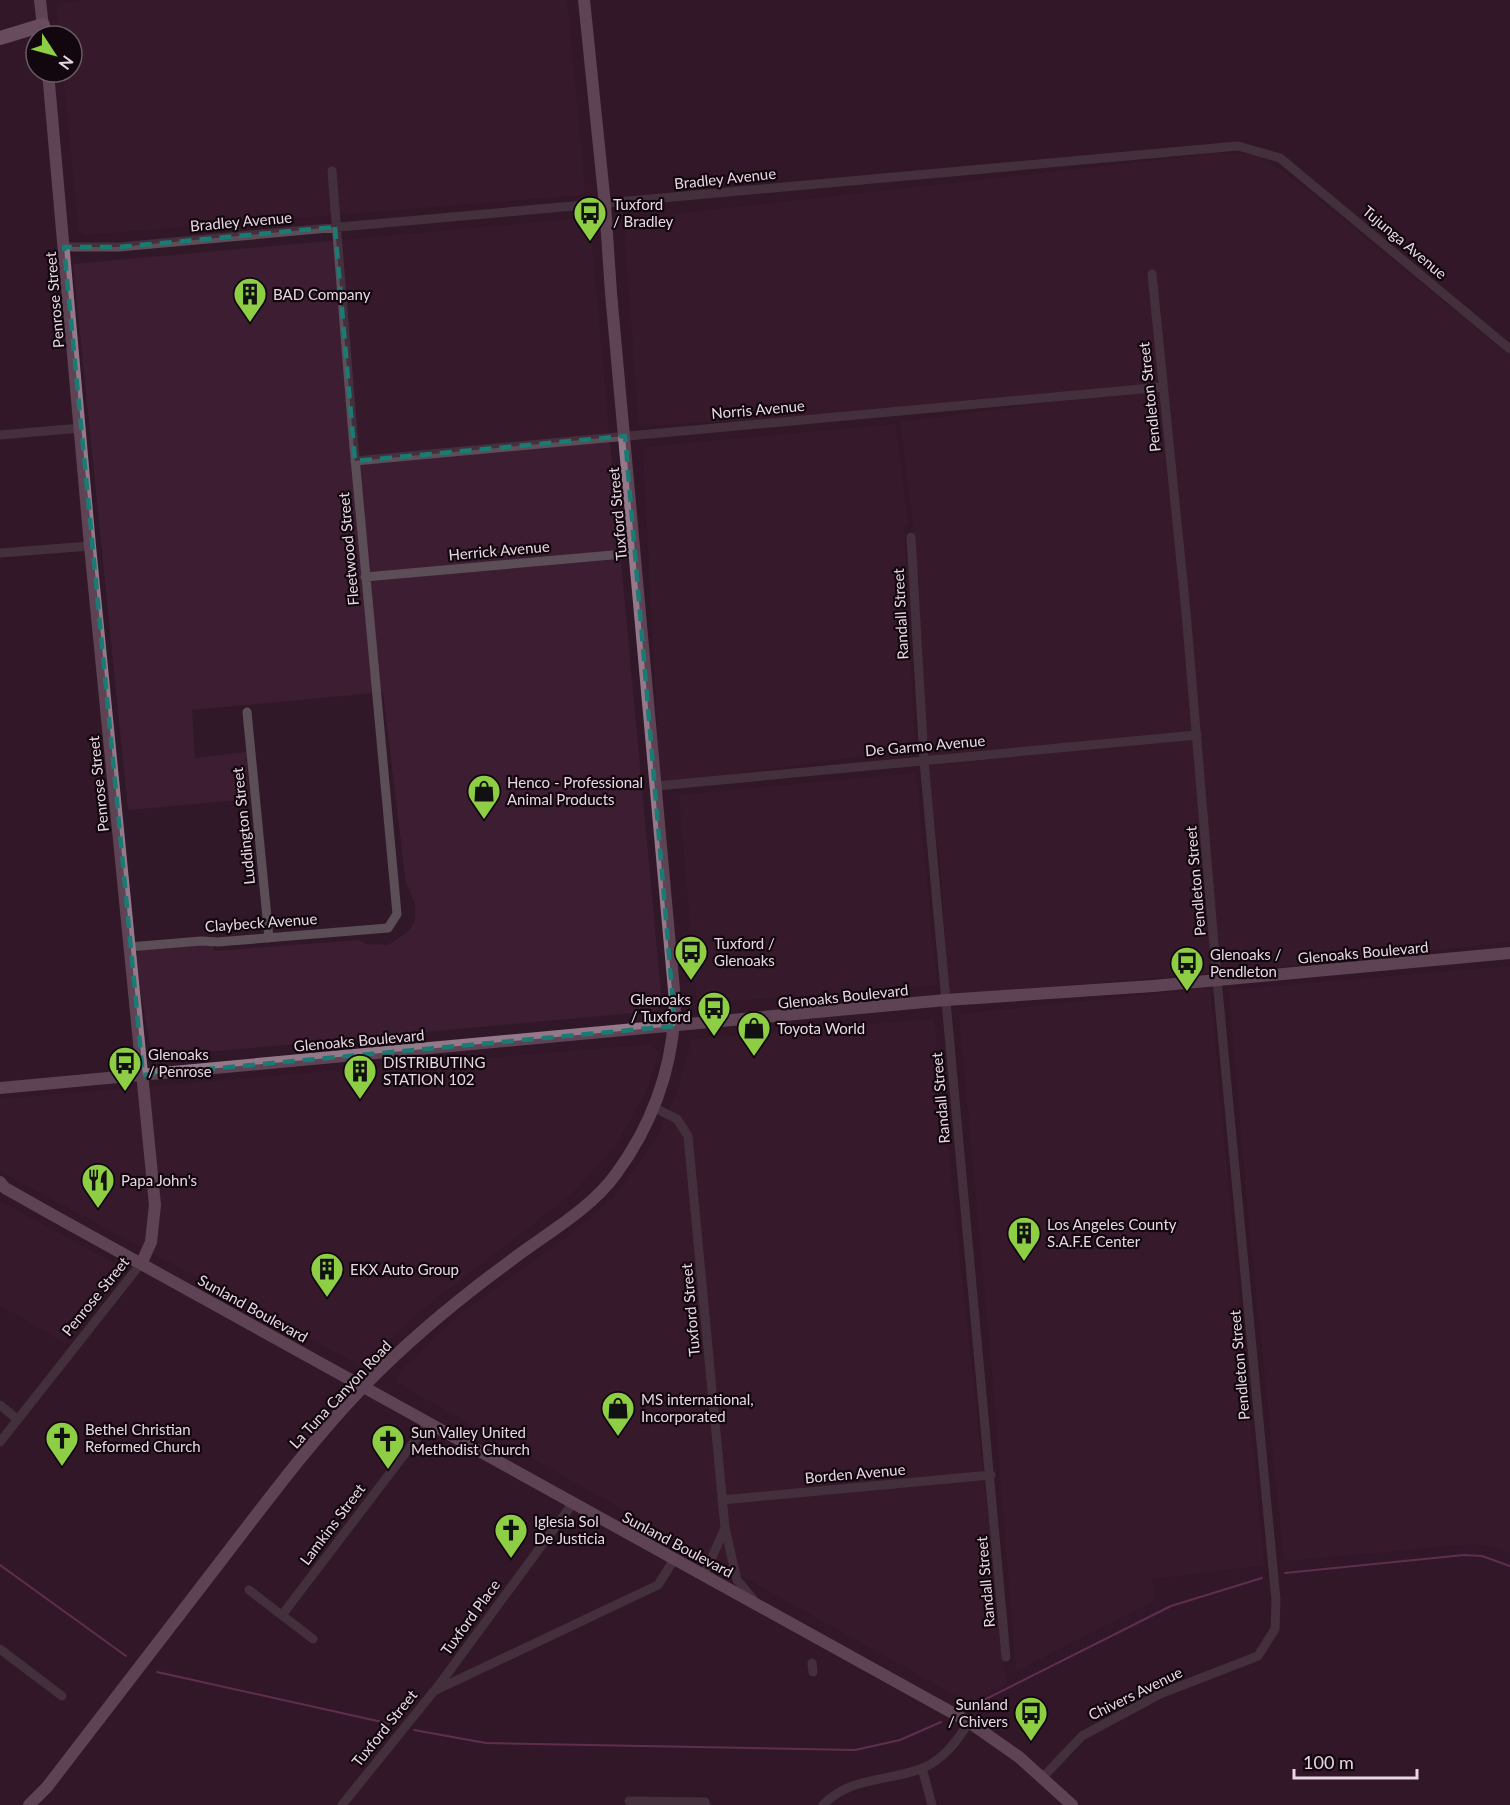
<svg xmlns="http://www.w3.org/2000/svg" width="1510" height="1805" font-family="Lato,sans-serif">
<style>
.built{fill:#3d1d32}
.lines{fill:none;stroke-linecap:round;stroke-linejoin:round}
.stream{stroke:#984a7e;stroke-width:2}
.minor{stroke:#5b4e56;stroke-width:9}
.major{stroke:#94798a;stroke-width:12}
.highway{stroke:#ab8b9e;stroke-width:14}
.marked{fill:none;stroke:#1a7b74;stroke-width:4.5;stroke-dasharray:12 8;stroke-linejoin:round}
.labels{text-anchor:middle;dominant-baseline:central;stroke-width:4.5;stroke-linejoin:round;paint-order:stroke}
.street-label{font-size:15px;fill:#e8d7e1;stroke:#12070e}
.poi-label{font-size:15px;fill:#e8d7e1;stroke:#12070e;text-anchor:start}
</style>
<rect width="100%" height="100%" fill="#311828"/>
<path class="built" d="M81,0H567L585,191L582,195L85,235L79,230L63,72H72V36H60L57,5Z
M1210,154H1255L1286,173L1510,356V942L1219,973L1166,385L892,412L639,426L624,226L630,219Z
M585,218L590,226L662,1004L655,1011L152,1057L135,960L139,951L213,944L214,951L359,940L367,944L388,945L409,931L415,920V903L406,884L383,692L192,710L195,758L246,752L249,799L128,810L73,264Z
M1162,388L1195,733L928,756L913,524L900,422Z
M896,424L908,525L904,527L915,749L660,784L643,447Z
M1194,738L1215,973L949,995L941,876L928,766Z
M916,773L937,985L697,1004L679,795Z
M1510,966V1553L1495,1547L1472,1544L1284,1561L1248,1213L1229,990Z
M1210,988L1264,1565L1152,1579L1154,1601L1016,1671L990,1346L959,1014Z
M934,1019L1006,1684L969,1703L396,1382L399,1373L460,1314L571,1234L616,1195L657,1138L677,1093L692,1039Z
M653,1044L658,1053L647,1090L616,1145L569,1196L414,1316L362,1366L0,1171V1099Z
M0,1201L114,1263L115,1275L64,1342L0,1305Z"/>
<g class="lines">
<path class="stream" d="M0,1565L126,1656
M1285,1573L1464,1555L1482,1556L1510,1566
M157,1672L391,1724
M974,1705L1171,1606L1262,1578
M414,1730L486,1743L855,1750L900,1740L941,1722"/>
<path class="minor" d="M64,247H119C492,214 865,179 1238,146L1280,158L1510,349
M0,435L81,428
M355,461L1163,387
M911,537L924,761L1006,1657
M0,553L90,546
M365,577L635,553
M247,712L269,938
M657,786L1197,735
M129,947L201,941L218,942L388,928L397,914L353,436L332,171
M655,1108L677,1119L688,1136L725,1528L737,1580L753,1599
M0,1405L17,1419
M0,1442L142,1262
M722,1500L991,1475
M704,1575L725,1528
M249,1590L313,1639
M282,1615L429,1422
M0,1649L62,1696
M812,1663L813,1672
M436,1689L573,1503
M922,1768L932,1805
M1043,1777L1082,1736L1160,1694L1258,1656L1275,1629L1276,1600L1217,980L1186,612L1152,274
M629,1801L705,1802L706,1805
M342,1805L434,1691L658,1585L675,1558
M823,1805C851,1776 888,1782 923,1768C944,1759 957,1741 969,1722"/>
<path class="major" d="M40,0L44,36
M48,72L90,546L155,1205L151,1242L142,1262
M0,1088L946,1000L1153,986L1510,953
M0,1182L5,1188L51,1214L969,1722L1019,1757L1072,1805
M29,1805L47,1787C103,1714 160,1640 217,1566C264,1505 310,1442 364,1386C409,1340 457,1300 509,1262C545,1234 589,1211 616,1174C654,1122 674,1066 675,1001L611,293L605,205L584,0"/>
<path class="highway" d="M0,38L43,25"/>
</g>
<path d="M0 0H1510V1805H0ZM335,227L355,461L625,436L675,1026L143,1075L64,247H119Z" fill="#311828" fill-opacity=".55" fill-rule="evenodd"/>
<path class="marked" d="M335,227L355,461L625,436L675,1026L143,1075L64,247H119Z"/>
<defs>
<symbol id="bus-pin" viewBox="-11 -11 22 30"><path d="M0 17L-7.5 6A9.5 9.5 0 1 1 7.5 6Z" fill="#8dce44" stroke="#12070e"/><path d="M-5-6H5V4H4V6H2V4H-2V6H-4V4H-5ZM-3.5-4V0h7V-4ZM-3.5 1.2v1.5H-2V1.2ZM2 1.2v1.5H3.5V1.2Z" fill="#111"/></symbol>
<symbol id="building-pin" viewBox="-11 -11 22 30"><path d="M0 17L-7.5 6A9.5 9.5 0 1 1 7.5 6Z" fill="#8dce44" stroke="#12070e"/><path d="M-4-6H4V6H1V3H-1V6H-4ZM-2.5-4.3h1.7v1.8h-1.7ZM.8-4.3h1.7v1.8H.8ZM-2.5-1h1.7V.8h-1.7ZM.8-1h1.7V.8H.8Z" fill="#111"/></symbol>
<symbol id="shop-pin" viewBox="-11 -11 22 30"><path d="M0 17L-7.5 6A9.5 9.5 0 1 1 7.5 6Z" fill="#8dce44" stroke="#12070e"/><path d="M-5-2.5h2.3a2.7 3.5 0 0 1 5.4 0H5L5.5 6h-11ZM-1.5-2.5h3a1.5 2.3 0 0 0-3 0Z" fill="#111"/></symbol>
<symbol id="restaurant-pin" viewBox="-11 -11 22 30"><path d="M0 17L-7.5 6A9.5 9.5 0 1 1 7.5 6Z" fill="#8dce44" stroke="#12070e"/><path d="M-5-6h1v4h1v-4h1v4h1v-4h1v5L-1.5 .5V6h-2V.5L-5-1ZM5-6V6H3V1.5H1.5Q1.5-4 5-6Z" fill="#111"/></symbol>
<symbol id="church-pin" viewBox="-11 -11 22 30"><path d="M0 17L-7.5 6A9.5 9.5 0 1 1 7.5 6Z" fill="#8dce44" stroke="#12070e"/><path d="M-1.2-6h2.4v3.5h3.3v2.4h-3.3V6h-2.4V-.1h-3.3v-2.4h3.3Z" fill="#111"/></symbol>
</defs>
<g fill-rule="evenodd">
<use href="#bus-pin" x="571" y="194" width="38" height="52"/>
<use href="#building-pin" x="231" y="275" width="38" height="52"/>
<use href="#shop-pin" x="465" y="772" width="38" height="52"/>
<use href="#bus-pin" x="672" y="933" width="38" height="52"/>
<use href="#bus-pin" x="1168" y="944" width="38" height="52"/>
<use href="#bus-pin" x="695" y="989" width="38" height="52"/>
<use href="#shop-pin" x="735" y="1009" width="38" height="52"/>
<use href="#bus-pin" x="106" y="1044" width="38" height="52"/>
<use href="#building-pin" x="341" y="1052" width="38" height="52"/>
<use href="#restaurant-pin" x="79" y="1161" width="38" height="52"/>
<use href="#building-pin" x="1005" y="1214" width="38" height="52"/>
<use href="#building-pin" x="308" y="1250" width="38" height="52"/>
<use href="#shop-pin" x="599" y="1389" width="38" height="52"/>
<use href="#church-pin" x="43" y="1419" width="38" height="52"/>
<use href="#church-pin" x="369" y="1422" width="38" height="52"/>
<use href="#church-pin" x="492" y="1511" width="38" height="52"/>
<use href="#bus-pin" x="1012" y="1694" width="38" height="52"/>
</g>
<g class="labels">
<g class="street-label">
<text transform="translate(725 178) rotate(-6)">Bradley Avenue</text>
<text transform="translate(241 221) rotate(-5)">Bradley Avenue</text>
<text transform="translate(1405 242) rotate(40)">Tujunga Avenue</text>
<text transform="translate(54 300) rotate(-95)">Penrose Street</text>
<text transform="translate(1149 397) rotate(-96)">Pendleton Street</text>
<text transform="translate(758 409) rotate(-5)">Norris Avenue</text>
<text transform="translate(617 514) rotate(-95)">Tuxford Street</text>
<text transform="translate(348 549) rotate(-95)">Fleetwood Street</text>
<text transform="translate(499 550) rotate(-5)">Herrick Avenue</text>
<text transform="translate(900 614) rotate(-93)">Randall Street</text>
<text transform="translate(925 745) rotate(-5)">De Garmo Avenue</text>
<text transform="translate(98 784) rotate(-96)">Penrose Street</text>
<text transform="translate(243 826) rotate(-96)">Luddington Street</text>
<text transform="translate(1195 881) rotate(-95)">Pendleton Street</text>
<text transform="translate(261 922) rotate(-4)">Claybeck Avenue</text>
<text transform="translate(1363 952) rotate(-5)">Glenoaks Boulevard</text>
<text transform="translate(843 996) rotate(-6)">Glenoaks Boulevard</text>
<text transform="translate(359 1040) rotate(-5)">Glenoaks Boulevard</text>
<text transform="translate(940 1098) rotate(-95)">Randall Street</text>
<text transform="translate(95 1296) rotate(-51)">Penrose Street</text>
<text transform="translate(253 1308) rotate(29)">Sunland Boulevard</text>
<text transform="translate(690 1310) rotate(-95)">Tuxford Street</text>
<text transform="translate(1239 1365) rotate(-95)">Pendleton Street</text>
<text transform="translate(340 1394) rotate(-47)">La Tuna Canyon Road</text>
<text transform="translate(855 1473) rotate(-5)">Borden Avenue</text>
<text transform="translate(332 1524) rotate(-53)">Lamkins Street</text>
<text transform="translate(678 1544) rotate(28)">Sunland Boulevard</text>
<text transform="translate(985 1582) rotate(-95)">Randall Street</text>
<text transform="translate(470 1617) rotate(-54)">Tuxford Place</text>
<text transform="translate(1135 1693) rotate(-26)">Chivers Avenue</text>
<text transform="translate(384 1728) rotate(-51)">Tuxford Street</text>
</g>
<g class="poi-label">
<text x="613" y="204">Tuxford<tspan x="613" dy="17">/ Bradley</tspan></text>
<text x="273" y="294">BAD Company</text>
<text x="507" y="782">Henco - Professional<tspan x="507" dy="17">Animal Products</tspan></text>
<text x="714" y="943">Tuxford /<tspan x="714" dy="17">Glenoaks</tspan></text>
<text x="1210" y="954">Glenoaks /<tspan x="1210" dy="17">Pendleton</tspan></text>
<text x="691" y="999" text-anchor="end">Glenoaks<tspan x="691" dy="17">/ Tuxford</tspan></text>
<text x="777" y="1028">Toyota World</text>
<text x="148" y="1054">Glenoaks<tspan x="148" dy="17">/ Penrose</tspan></text>
<text x="383" y="1062">DISTRIBUTING<tspan x="383" dy="17">STATION 102</tspan></text>
<text x="121" y="1180">Papa John's</text>
<text x="1047" y="1224">Los Angeles County<tspan x="1047" dy="17">S.A.F.E Center</tspan></text>
<text x="350" y="1269">EKX Auto Group</text>
<text x="641" y="1399">MS international,<tspan x="641" dy="17">Incorporated</tspan></text>
<text x="85" y="1429">Bethel Christian<tspan x="85" dy="17">Reformed Church</tspan></text>
<text x="411" y="1432">Sun Valley United<tspan x="411" dy="17">Methodist Church</tspan></text>
<text x="534" y="1521">Iglesia Sol<tspan x="534" dy="17">De Justicia</tspan></text>
<text x="1008" y="1704" text-anchor="end">Sunland<tspan x="1008" dy="17">/ Chivers</tspan></text>
</g>
</g>
<g transform="translate(54 54) rotate(126)"><circle r="28" fill="#12070e" stroke="#685a62" stroke-width="1.5"/>
<path d="M0-4.5L10 22L0 15L-10 22Z" fill="#8dce44"/>
<text y="-9" font-size="16" font-weight="bold" text-anchor="middle" fill="#e8d7e1">N</text>
</g>
<path d="M1294 1769v9h123v-9" fill="none" stroke="#e8d7e1" stroke-width="3"/>
<text x="1303" y="1769" font-size="18" fill="#e8d7e1" stroke="#12070e" stroke-width="4.5" paint-order="stroke">100 m</text>
</svg>
